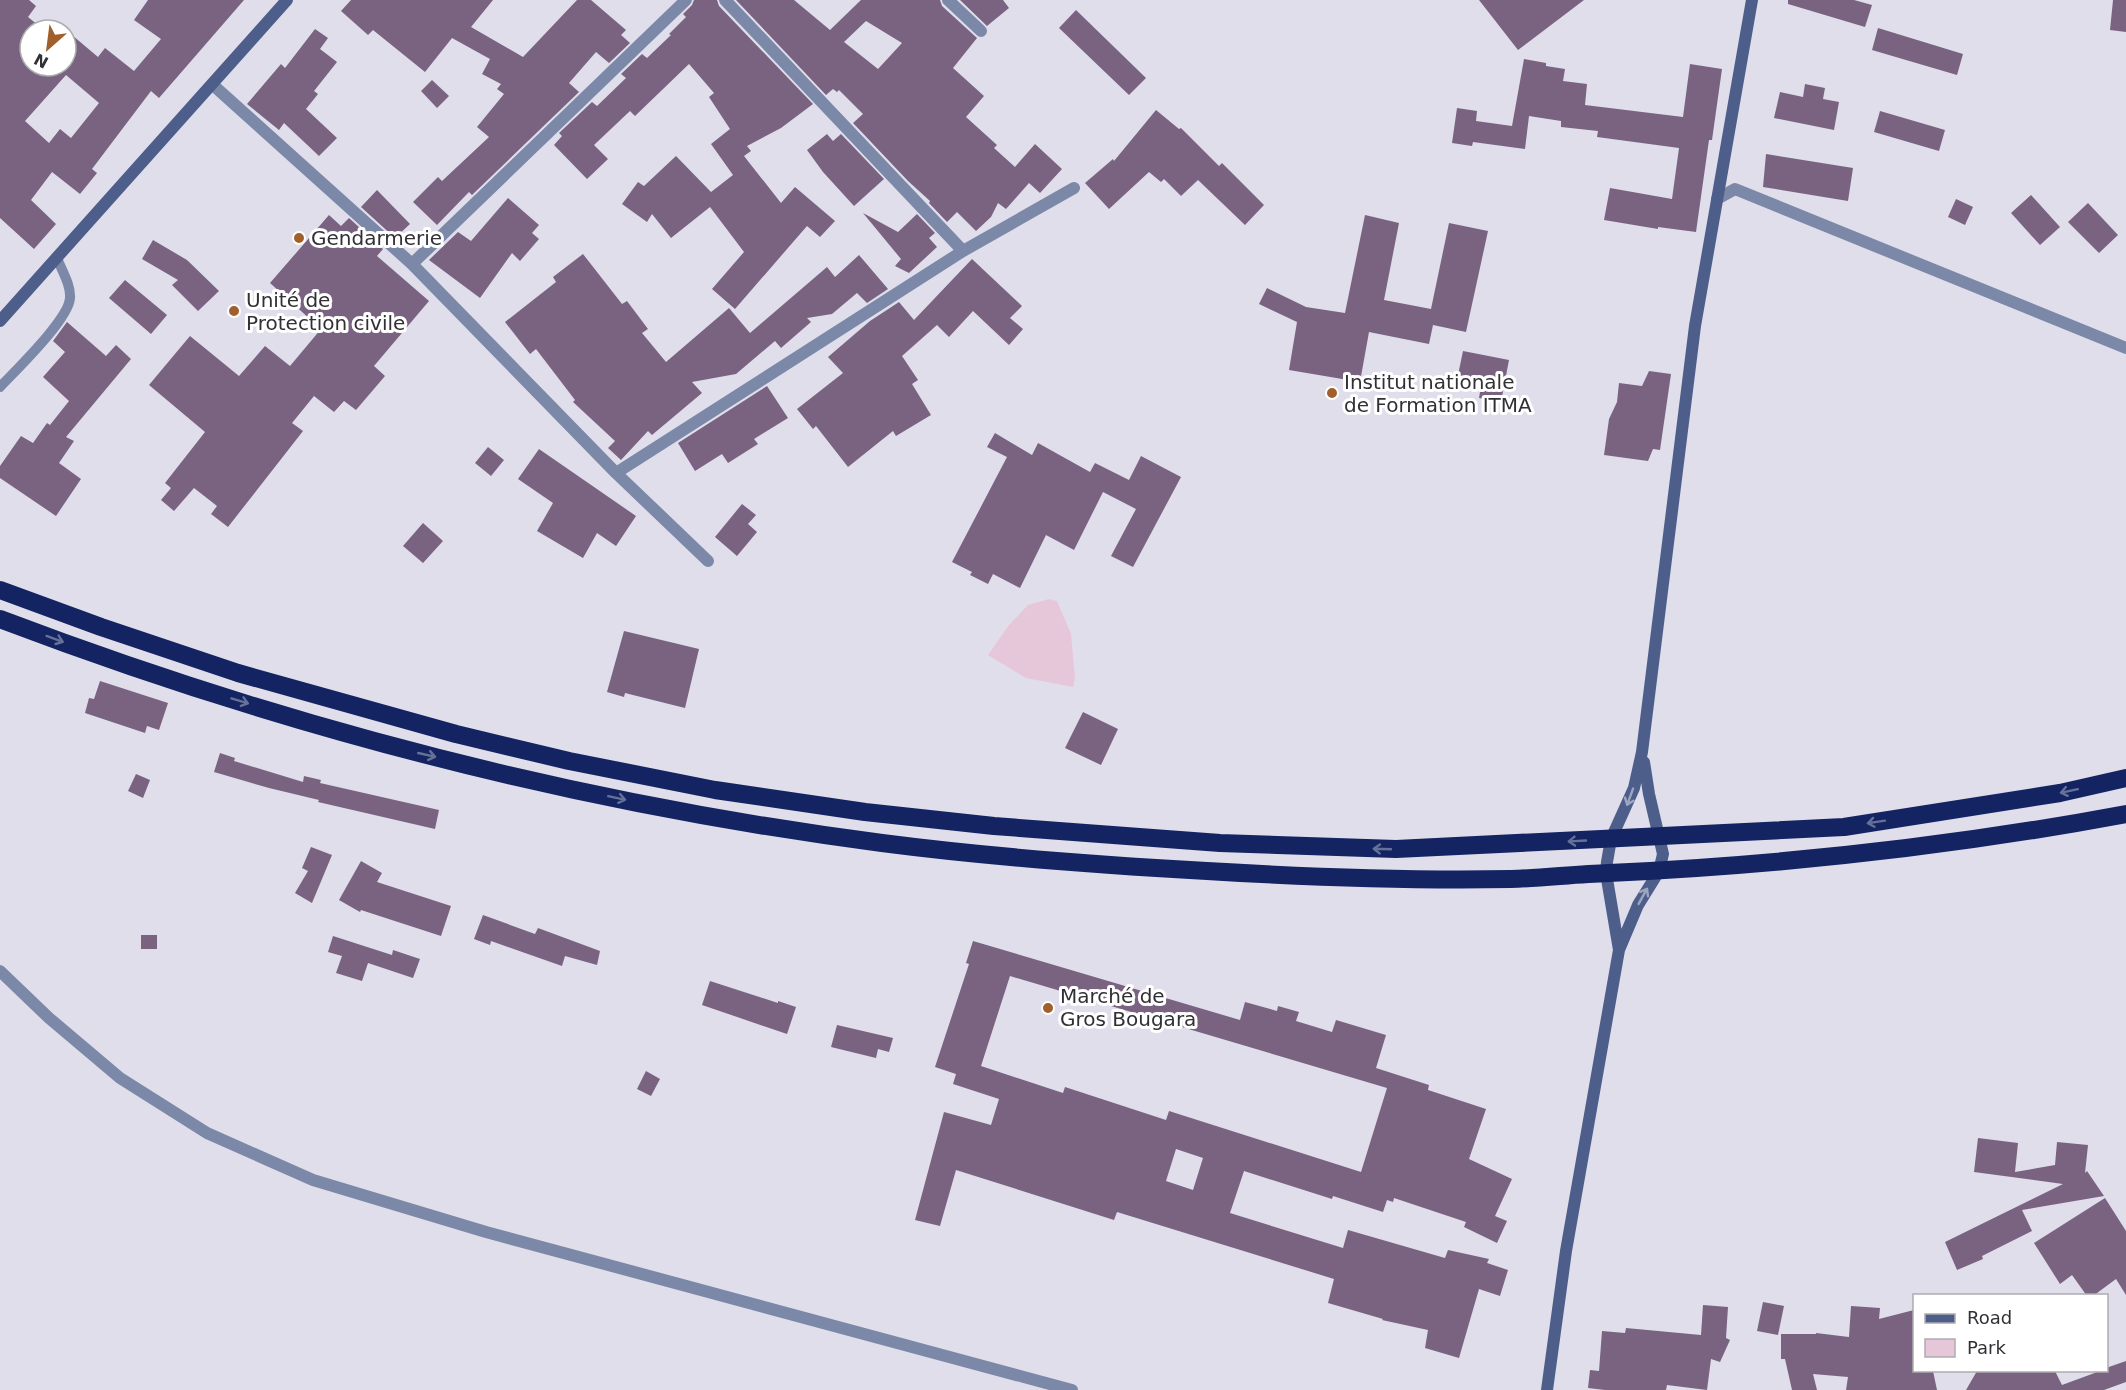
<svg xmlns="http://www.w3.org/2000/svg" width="2126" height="1390" font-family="'DejaVu Sans',sans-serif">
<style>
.green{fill:#e6c7d9}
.building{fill:#796381;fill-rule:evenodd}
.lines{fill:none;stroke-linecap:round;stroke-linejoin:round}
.lane{stroke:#7b88a8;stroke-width:10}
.street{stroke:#7b88a8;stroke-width:12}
.secondary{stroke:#4d5e8b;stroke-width:12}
.highway{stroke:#142462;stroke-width:18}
.oneway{stroke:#667199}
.oneway2{stroke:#9da6bf}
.poi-dot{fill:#a15f2b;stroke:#fff;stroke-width:2}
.labels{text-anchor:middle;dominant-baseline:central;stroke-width:6;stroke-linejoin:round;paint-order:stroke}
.poi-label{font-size:20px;fill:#313035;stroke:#fff;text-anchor:start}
</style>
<rect width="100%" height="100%" fill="#e0deeb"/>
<path class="green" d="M1049,599L1057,601L1071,634L1075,678L1073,687L1026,678L988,655L1009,625L1028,605Z"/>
<path class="building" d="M0,0H29L36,6L28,17L44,30H30V66H66V30L98,57L105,48L134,71L161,39L134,20L148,0H244L159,98L151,91L92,169L97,173L80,194L52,172L31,200L56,224L34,249L0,218ZM66,75L99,103L71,138L60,129L49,143L25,121Z
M351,0H493L471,27L523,57L577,0H591L626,30L621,35L630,43L609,63L596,52L569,83L579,92L472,195L469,192L437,225L413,202L438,177L442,181L489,137L477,127L504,94L497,89L501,84L482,74L490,59L452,38L425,72L373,30L368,35L341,11Z
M694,0H717L719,6L813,104L781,128L747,146L751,151L744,156L781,203L795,187L835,221L820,237L807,226L735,309L712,289L744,252L710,207L671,238L652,214L647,222L622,204L638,182L644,186L676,156L711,192L733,175L711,144L730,129L709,97L714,93L689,64L635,116L630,111L594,145L608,159L587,179L554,145L562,136L559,133L592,102L597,106L626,78L621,74L642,54L647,58L671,35L669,34L686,17L683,14L692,5Z
M736,0H794L830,30L861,0H940L942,6L977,38L953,68L984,96L966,117L997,145L994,148L1015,167L1035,144L1062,169L1040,193L1029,183L1006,209L998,203L991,217L976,231L957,212L947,222L929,203L930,201L908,181L853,123L863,114L839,90L837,92L833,89L826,95ZM866,21L902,43L878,69L844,42Z
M960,0H1003L1009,8L987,26Z
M1479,0H1584L1518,50Z
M1788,0H1854L1872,5L1865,27L1788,4Z
M2113,0H2126V32L2110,30Z
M1076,10L1146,78L1129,95L1059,28Z
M1878,28L1963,54L1957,75L1872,50Z
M315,29L328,38L320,49L337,62L314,91L318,94L306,109L337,138L319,156L284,123L279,130L247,104L281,64L285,68Z
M1524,59L1546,63V66L1565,69L1563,81L1587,84L1585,105L1683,117L1690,64L1722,69L1712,140H1709L1696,232L1658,227V229L1604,220L1610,188L1672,199L1679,148L1597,137L1598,131L1561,127V121L1529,116L1525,149L1473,142L1472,146L1452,143L1457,108L1477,111L1476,121L1512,126Z
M432,80L449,96L437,108L421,91Z
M1805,84L1825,88L1823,99L1839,102L1834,130L1774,118L1780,92L1803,97Z
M1156,110L1179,129L1181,128L1219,166L1222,163L1264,205L1245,225L1198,180L1181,196L1164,179L1161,182L1149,172L1109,209L1085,183L1113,159L1114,161Z
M1880,111L1945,130L1939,151L1874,132Z
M827,134L833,141L841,134L884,179L854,206L823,172L807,150Z
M1766,154L1853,168L1848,201L1763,187Z
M377,190L410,224L395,238L361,207Z
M2031,195L2060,227L2040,245L2011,213Z
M508,198L539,225L532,233L539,239L520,261L512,253L480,298L429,260L458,232L471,241Z
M1956,199L1973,207L1965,225L1948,217Z
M2088,203L2118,235L2099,253L2068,222Z
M863,213L898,232L917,214L935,233L929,238L937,247L909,273L895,266L901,259Z
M329,215L341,226L349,218L383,249L377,256L429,301L374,366L385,376L356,410L344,401L334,412L314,396L292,423L303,431L228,527L211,514L217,506L194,488L174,511L161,500L171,488L165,483L205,432L149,385L190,336L239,376L265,346L290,366L321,329L270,283Z
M1365,215L1399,223L1384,300L1431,309L1449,223L1488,231L1466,332L1433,325L1429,344L1369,332L1360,382L1289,370L1297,322L1259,304L1267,288L1306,307L1345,313Z
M153,240L187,260L219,291L198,311L172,285L178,280L142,259Z
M583,254L622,304L627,301L648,329L642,333L666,362L729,308L750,333L827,267L835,277L859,255L888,289L867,303L857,293L832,314L807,318L811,322L781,348L775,341L736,374L692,382L702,393L652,435L648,431L621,460L608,448L615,441L573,402L575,400L536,349L530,354L505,322L556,282L553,277Z
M972,259L1022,306L1010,318L1023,329L1009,345L973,311L949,337L937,325L902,356L918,380L912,384L931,415L896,436L893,431L848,467L816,426L813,429L797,409L843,373L828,357L870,321L899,302L914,320Z
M125,280L167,315L151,334L109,298Z
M67,322L106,356L116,345L131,359L66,437L74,441L59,463L81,479L56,516L0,478V466L21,436L33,443L47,423L50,425L69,401L43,377L65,352L53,341Z
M1463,351L1509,360L1501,402L1479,398L1482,380L1458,375Z
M1649,371L1671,374L1660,450L1653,449L1648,461L1604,455L1609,419L1617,402L1619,383L1642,386Z
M767,386L788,418L754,439L758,444L728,463L722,454L695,471L678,443Z
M995,433L1032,455L1038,443L1090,472L1095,463L1129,480L1141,456L1181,477L1133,567L1111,556L1136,509L1103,492L1074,550L1046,535L1020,588L993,574L988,584L970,575L972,572L952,562L1007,457L987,447Z
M488,447L504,460L491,476L475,463Z
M539,449L636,516L616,546L597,533L583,558L537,531L553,503L518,479Z
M742,504L756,515L748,524L757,532L737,556L715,537Z
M423,523L443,541L423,563L403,546Z
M624,631L699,649L685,708L625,693L624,697L607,692Z
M100,681L168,703L159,730L147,726L145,733L85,713L89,698L94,699Z
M1083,712L1118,729L1101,765L1065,748Z
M220,753L235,758L234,761L303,782L304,776L321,780L320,783L439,810L435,829L318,802L319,800L269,788L214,772Z
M136,774L150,780L143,798L128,791Z
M311,847L332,855L312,903L295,893L308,871L302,868Z
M361,861L382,873L377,882L451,906L441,936L361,910L360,912L339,900Z
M483,915L535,934L538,928L600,951L597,965L565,956L562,966L491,941L490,945L474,939Z
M141,935H157V949H141Z
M333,936L392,955L393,950L420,959L413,978L368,963L362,981L336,973L342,956L328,952Z
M973,941L1240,1020L1245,1002L1277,1011L1278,1006L1299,1012L1296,1021L1332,1032L1336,1020L1386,1035L1376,1068L1429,1085L1428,1090L1486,1109L1469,1159L1512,1179L1495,1216L1507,1221L1497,1243L1464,1227L1466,1222L1394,1198L1393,1202L1387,1200L1383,1212L1333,1196L1332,1199L1244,1171L1230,1213L1343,1248L1348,1230L1445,1258L1448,1250L1489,1259L1487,1263L1508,1270L1500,1296L1479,1289L1459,1358L1425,1348L1428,1330L1382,1320L1383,1319L1328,1303L1334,1279L1117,1212L1114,1220L956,1170L940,1226L915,1220L944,1112L991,1125L999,1099L953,1084L956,1074L935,1067L969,964L966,963ZM1010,976L1387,1088L1361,1172L1169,1111L1166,1120L1065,1087L1063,1093L981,1066ZM1176,1149L1203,1158L1193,1190L1166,1181Z
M710,981L778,1003V1001L796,1007L787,1034L702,1005Z
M837,1025L893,1038L889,1052L878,1049L876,1058L831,1047Z
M646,1071L660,1079L651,1096L637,1089Z
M1978,1138L2018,1143L2015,1172L2055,1165L2057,1142L2088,1145L2085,1173L2087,1171L2104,1196L2022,1210L2032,1231L1982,1256L1983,1259L1957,1270L1945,1242L2063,1184L1974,1172Z
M2105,1198L2126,1231V1295L2116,1279L2093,1296H2087L2072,1275L2060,1284L2034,1243Z
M1763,1302L1784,1306L1778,1335L1757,1331Z
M1703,1305L1728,1307L1726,1338L1730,1340L1720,1362L1711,1359L1707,1390L1667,1385L1666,1390H1605L1588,1388L1590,1370L1599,1371L1602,1331L1625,1333L1626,1328L1701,1335Z
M1851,1306L1880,1308L1879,1319L1914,1310V1371H1933L1937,1390H1846L1848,1377L1813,1374L1817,1390H1792L1785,1359H1781V1334H1816V1333L1849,1337Z
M2126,1361V1382L2104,1390H1966L1977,1371H2055L2062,1385L2100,1371H2106V1368Z"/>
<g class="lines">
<path class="lane" d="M0,387C16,370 69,319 70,298C71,285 62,271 57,258"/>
<path class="street" d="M725,0L963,251
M948,0L981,31
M213,85L412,264L616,473L708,561
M1717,199L1735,189L2126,348
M412,264L686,0
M616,473L963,251L1074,188
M0,971L49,1018L120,1078L207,1133L313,1180L486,1232L1072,1390"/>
<path class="secondary" d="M0,321L287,0
M1619,950L1606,873L1607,862L1611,839L1634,788L1642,752L1695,326L1752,0
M1547,1390L1566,1251L1619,950L1638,905L1659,871L1663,854L1649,794L1644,762"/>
<path class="highway" d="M0,590L101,627L238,673L456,734L569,761L715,790L865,812L994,826L1220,843L1396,849L1844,827L2060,793L2126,778
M0,619C284,727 581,804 882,843C990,857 1098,865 1207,871C1308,877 1410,881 1511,879C1544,878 1576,874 1609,873C1783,865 1955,846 2126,814"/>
</g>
<defs><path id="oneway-shaft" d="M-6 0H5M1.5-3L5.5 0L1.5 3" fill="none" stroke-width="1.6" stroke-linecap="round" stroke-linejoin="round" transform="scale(1.5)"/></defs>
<g class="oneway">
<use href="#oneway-shaft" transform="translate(55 639) rotate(20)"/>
<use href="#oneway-shaft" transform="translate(240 701) rotate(17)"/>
<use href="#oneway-shaft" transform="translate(427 755) rotate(13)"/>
<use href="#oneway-shaft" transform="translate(2069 791) rotate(168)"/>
<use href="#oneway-shaft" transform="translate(617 798) rotate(12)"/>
<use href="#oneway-shaft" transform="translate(1876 822) rotate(171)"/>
<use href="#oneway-shaft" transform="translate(1577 841) rotate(177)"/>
<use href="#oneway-shaft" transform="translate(1382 849) rotate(-178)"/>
</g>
<g class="oneway2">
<use href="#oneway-shaft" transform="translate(1630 797) rotate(110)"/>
<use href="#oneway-shaft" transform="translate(1643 896) rotate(-61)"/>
</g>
<g class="poi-dot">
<circle cx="299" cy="238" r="6"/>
<circle cx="234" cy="311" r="6"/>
<circle cx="1332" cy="393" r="6"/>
<circle cx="1048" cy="1008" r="6"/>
</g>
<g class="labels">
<g class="poi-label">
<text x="311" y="238">Gendarmerie</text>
<text x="246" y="300">Unité de<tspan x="246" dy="23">Protection civile</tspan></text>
<text x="1344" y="382">Institut nationale<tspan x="1344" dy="23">de Formation ITMA</tspan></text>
<text x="1060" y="996">Marché de<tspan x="1060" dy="23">Gros Bougara</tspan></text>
</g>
</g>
<rect x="1913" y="1294" width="195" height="78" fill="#ffffff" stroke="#adacae" stroke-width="1.5"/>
<rect x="1925" y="1314" width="30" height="9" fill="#4d5e8b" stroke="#adacae" stroke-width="1.5"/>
<text x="1967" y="1324" font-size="18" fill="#313035">Road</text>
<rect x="1925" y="1339" width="30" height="18" fill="#e6c7d9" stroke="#adacae" stroke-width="1.5"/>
<text x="1967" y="1354" font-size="18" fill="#313035">Park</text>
<g transform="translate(48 48) rotate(208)"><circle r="28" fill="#ffffff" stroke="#adacae" stroke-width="1.5"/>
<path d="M0-4.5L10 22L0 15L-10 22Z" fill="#a15f2b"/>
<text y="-9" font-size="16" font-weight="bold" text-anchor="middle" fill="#313035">N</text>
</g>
</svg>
